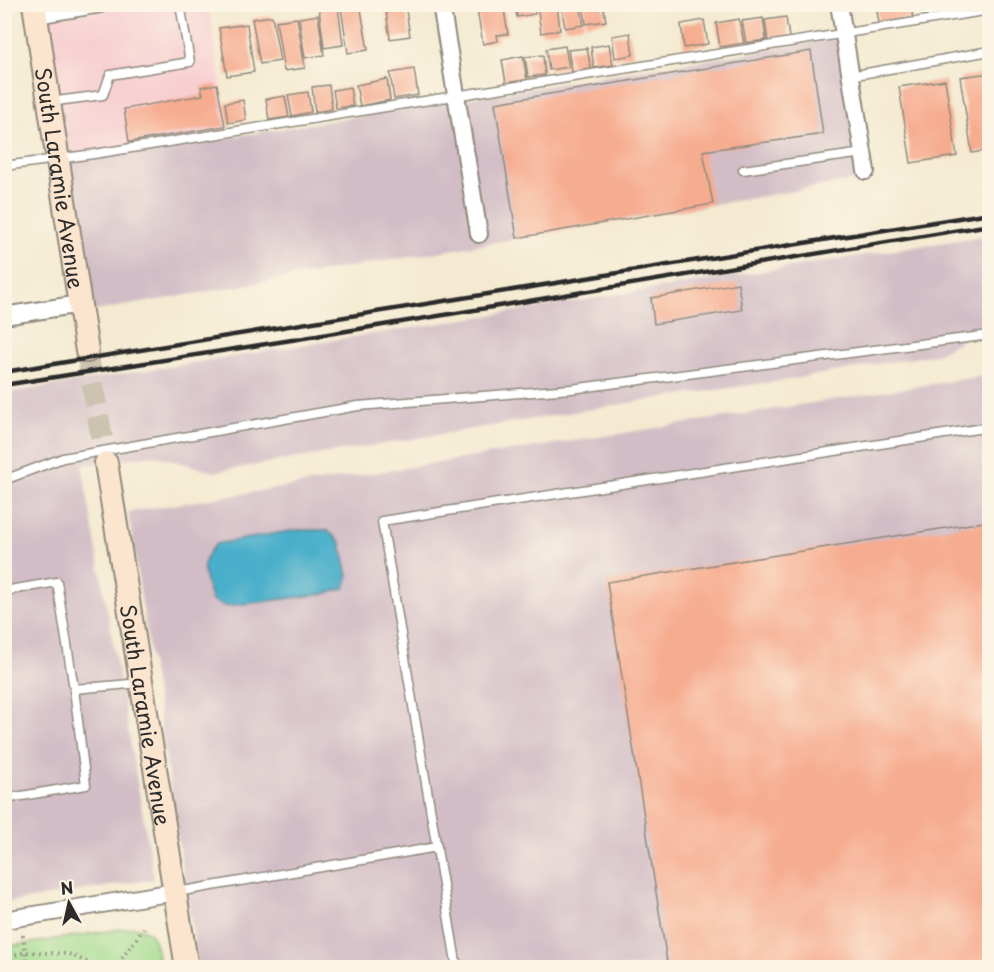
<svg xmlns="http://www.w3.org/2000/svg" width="994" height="972" font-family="'Playpen Sans',sans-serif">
<rect width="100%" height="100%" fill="#fcf5e5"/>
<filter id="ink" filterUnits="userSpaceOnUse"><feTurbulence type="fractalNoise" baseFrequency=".0167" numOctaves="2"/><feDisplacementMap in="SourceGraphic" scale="12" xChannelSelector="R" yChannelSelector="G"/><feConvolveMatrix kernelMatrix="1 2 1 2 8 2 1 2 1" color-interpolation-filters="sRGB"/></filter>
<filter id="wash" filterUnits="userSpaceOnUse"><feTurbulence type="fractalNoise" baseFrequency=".008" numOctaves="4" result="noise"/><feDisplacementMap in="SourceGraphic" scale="24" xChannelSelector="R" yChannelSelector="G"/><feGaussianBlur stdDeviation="1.35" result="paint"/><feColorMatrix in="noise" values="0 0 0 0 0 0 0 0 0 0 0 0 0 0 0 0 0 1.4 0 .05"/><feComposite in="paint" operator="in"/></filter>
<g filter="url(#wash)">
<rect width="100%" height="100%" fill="#f4ead1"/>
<path fill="#f7cfd1" d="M133 5H209L229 138 65 164 43 19Z"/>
<path fill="#d2bdc6" d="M839 38 862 179 89 312 65 164Z
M989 235V325L937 354 787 380 653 399 214 472 154 455 82 465 154 879 5 903V393Z
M989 375V967H198L128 512Z"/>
<path fill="#a2db8e" stroke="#66835c" stroke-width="1.5" d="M134 927C158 931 156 947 159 967H5V947Z"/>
<path fill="#4aafca" stroke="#3a6d7a" stroke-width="1.5" d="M296 530H327L341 543 348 577 345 588 324 594 226 606 212 601C205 579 196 562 216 544Z"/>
<g id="blocks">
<path fill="#f6ac8f" d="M360 4 368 50 348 53 341 7Z
M385 4H405L410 36 390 39Z
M476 4H503L508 34 497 35 498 41 483 44Z
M515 4H534L535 14 517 17Z
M537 4H557L560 30 541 33Z
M561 4H580L584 25 565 28Z
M583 4H603L606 21 586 24Z
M911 4 913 18 879 23 876 5Z
M923 4H936L937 11 924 13Z
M941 4H954L955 8 942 10Z
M338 6 343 45 324 48 319 8Z
M318 15 324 55 305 58 299 18Z
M272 16 280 61 260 64 252 19Z
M786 17 789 38 768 42 765 20Z
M297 18 305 68 284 71 276 21Z
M763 18 766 40 746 43 742 21Z
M739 19 744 43 720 47 716 23Z
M704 20 708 44 684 48 681 24Z
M247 24 254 72 227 76 219 28Z
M630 33 633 55 615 58 612 36Z
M609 44 613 65 594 68 591 47Z
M565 46 569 67 549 70 546 49Z
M587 48 591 69 572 72 568 50Z
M811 51 823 134 703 151 713 204 517 238 495 103Z
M543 55 545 75 528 77 525 57Z
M523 56 527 80 506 83 502 60Z
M414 69 418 95 394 99 390 73Z
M990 73V150L972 153 960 77Z
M387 79 390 100 360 106 356 85Z
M945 80 957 156 911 163 899 87Z
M217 84 225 126 129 142 124 109 203 95 201 87Z
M329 85 332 109 315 112 312 87Z
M350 87 353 106 336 108 333 90Z
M308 92 311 112 292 116 288 95Z
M285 96 289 117 269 120 266 99Z
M243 100 246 120 228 123 225 103Z
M738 283 742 310 654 324 651 298Z
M990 521V968H668L607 582Z"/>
</g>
</g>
<g filter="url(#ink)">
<use href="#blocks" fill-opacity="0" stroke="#908a7e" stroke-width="1.5"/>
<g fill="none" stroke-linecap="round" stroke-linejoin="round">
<path stroke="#ccc4b0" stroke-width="22" stroke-dasharray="22 11" stroke-linecap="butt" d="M87 351 106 463"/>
<g stroke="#908a7e" stroke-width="11">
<path id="lane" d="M850 76 990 51
M49 102 103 95 110 75 190 62 180 4
M4 166 94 154 990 10
M743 170 863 153
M4 480 63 458 358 406 571 389 990 335
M4 591 57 582 74 689
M4 799 86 785 74 689 141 683
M177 892 437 847
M457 968 382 521 990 427"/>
</g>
<g stroke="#908a7e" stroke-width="20">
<path id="street" d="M441 4 479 234
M839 4 866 171
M36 15 101 4
M4 316 80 304
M4 920 175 892"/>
</g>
<g stroke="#908a7e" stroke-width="26">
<g id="secondary">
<path id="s1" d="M34 4 87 351"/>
<path id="s2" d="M106 463 187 968"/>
</g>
</g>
<path stroke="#908a7e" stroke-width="4" stroke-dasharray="1.5 4.5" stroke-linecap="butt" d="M23 935 28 968
M4 958 26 952 69 954 100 968
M115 968 144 928"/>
<use href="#lane" stroke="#fff" stroke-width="8"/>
<use href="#street" stroke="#fff" stroke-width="16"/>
<use href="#secondary" stroke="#fbe5cf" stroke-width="22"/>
<path stroke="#2b2b2b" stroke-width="4.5" d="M4 372 990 213
M4 385 298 339 990 225"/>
</g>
</g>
<g text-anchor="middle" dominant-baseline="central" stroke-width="6" stroke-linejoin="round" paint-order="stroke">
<g font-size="21" fill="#2b2b2b" stroke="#fcf5e5">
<text stroke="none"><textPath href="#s1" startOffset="176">South Laramie Avenue</textPath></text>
<text stroke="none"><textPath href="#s2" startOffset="255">South Laramie Avenue</textPath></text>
</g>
</g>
<rect width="994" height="972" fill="none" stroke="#fcf5e5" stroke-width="24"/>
<g transform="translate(69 903) rotate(352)" stroke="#fcf5e5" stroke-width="4.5" paint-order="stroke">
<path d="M0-4.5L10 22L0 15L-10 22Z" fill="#2b2b2b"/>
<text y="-9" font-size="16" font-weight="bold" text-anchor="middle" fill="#2b2b2b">N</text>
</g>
</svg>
